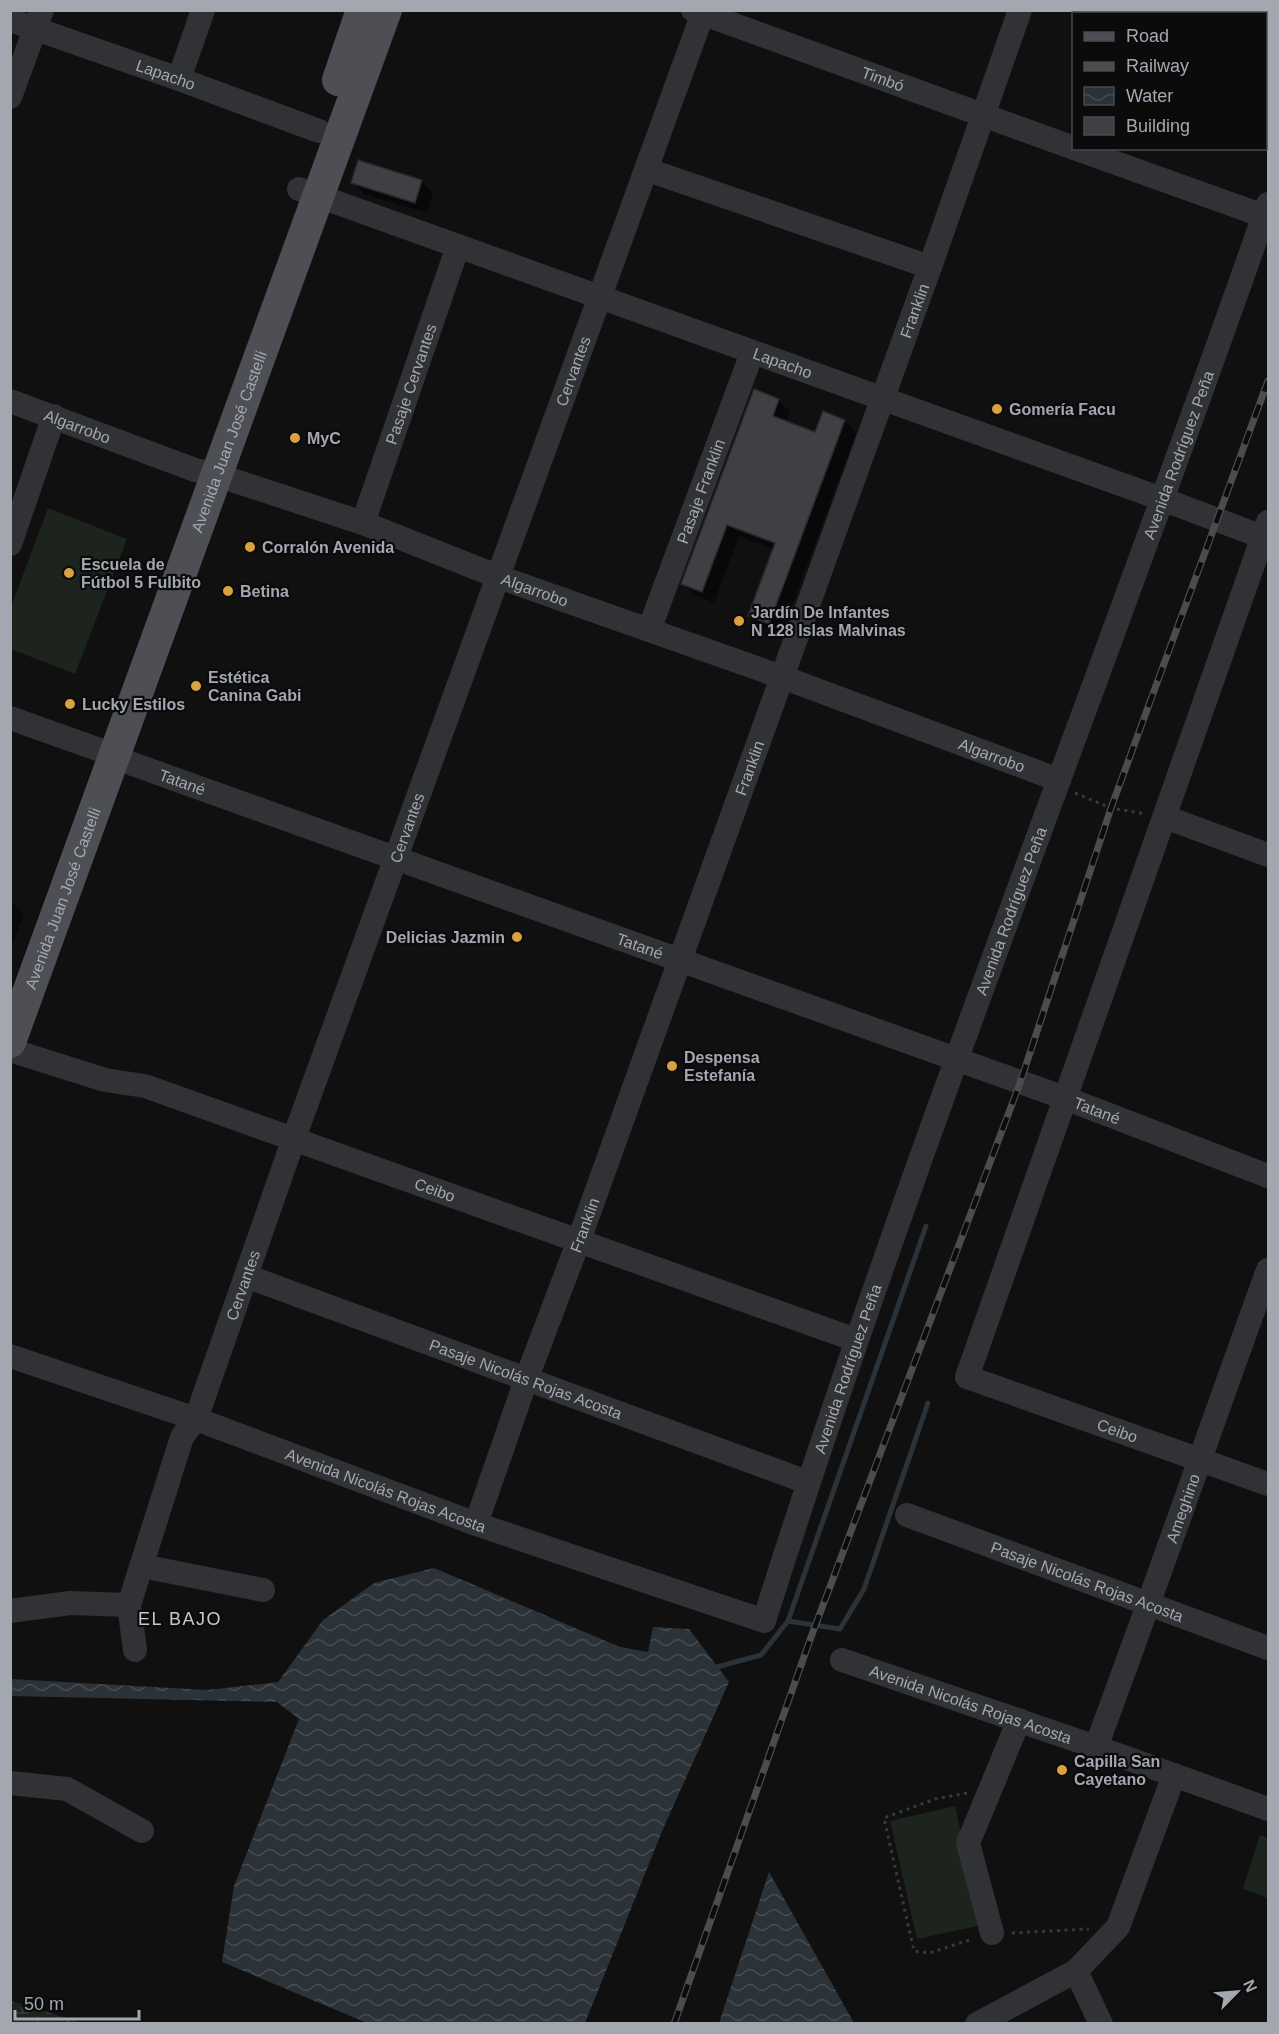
<svg xmlns="http://www.w3.org/2000/svg" width="1279" height="2034" font-family="Helvetica,sans-serif">
<defs>
<pattern id="wetland-marsh" width="20" height="14" patternUnits="userSpaceOnUse" patternTransform="scale(1.5)"><rect width="20" height="14" fill="#1d231d"/><path d="M1 5h8M5 5V1M11 12h8M15 12V8" fill="none" stroke="#3b403b"/></pattern>
<pattern id="water-waves" width="16" height="10" patternUnits="userSpaceOnUse" patternTransform="scale(1.5)"><rect width="16" height="10" fill="#2b3238"/><path d="M0 5q4-4 8 0t8 0" fill="none" stroke="#474d52"/></pattern>
</defs>
<rect width="100%" height="100%" fill="#101011"/>
<path fill="url(#wetland-marsh)" d="M11 2001 83 2023H11Z"/>
<path fill="#1d231d" d="M48 508 127 539 75 674 11 649V607Z
M955 1806 982 1925 917 1939 890 1821Z
M1260 1835 1268 1838V1898L1243 1889Z"/>
<path fill="url(#water-waves)" d="M434 1568 620 1647 648 1652 653 1627 689 1629 729 1682 663 1829 585 2023H367L222 1962 234 1886 299 1719 277 1702 11 1696V1679L207 1690 278 1682 323 1620 374 1583Z
M769 1872 854 2023H719Z"/>
<path fill="#0007" d="M421 181 433 192 427 213 364 194 353 183Z
M778 400 790 412 786 422 816 434 824 413 845 421 856 433 781 635 761 627 749 616 774 549 739 536 714 603 695 595 683 584Z
M10 900 24 914 10 952Z"/>
<g fill="none" stroke-linecap="round" stroke-linejoin="round">
<path stroke="#2b3238" stroke-width="5" d="M788 1621 840 1629 864 1589 928 1403
M717 1667 761 1655 788 1621 926 1226"/>
</g>
<path fill="#3f4044" stroke="#2a2a2d" stroke-width="1.5" d="M358 160 422 180 415 203 351 183Z
M754 389 779 399 773 416 815 432 823 411 845 420 769 624 748 616 775 543 727 525 702 592 681 584Z"/>
<g fill="none" stroke-linecap="round" stroke-linejoin="round">
<path stroke="#37393c" stroke-width="3" stroke-dasharray="3 4.5" stroke-linecap="butt" d="M1075 793 1111 808 1146 814
M967 1793 935 1799 884 1818 914 1951 929 1953 973 1939
M1012 1933 1089 1929"/>
<g stroke="#313235" stroke-width="24">
<path id="s1" d="M693 10 1074 148"/>
<path id="s2" d="M10 20 179 79 319 131"/>
<path d="M179 79 203 10"/>
<path d="M10 97 42 10"/>
<path d="M1074 148 1264 216"/>
<path d="M648 170 930 267"/>
<path id="s3" d="M299 189 1162 499 1268 539"/>
<path id="s4" d="M10 401 195 470 217 475 363 523 499 577 782 677 1059 780"/>
<path id="s5" d="M1268 522 967 1377 1268 1484"/>
<path id="s6" d="M363 523 458 246"/>
<path d="M10 544 54 416"/>
<path id="s7" d="M649 630 752 353"/>
<path id="s8" d="M10 718 100 750 113 757 1065 1098 1268 1176"/>
<path d="M1165 817 1268 855"/>
<path id="s9" d="M10 1050 105 1080 145 1086 856 1340"/>
<path id="s10" d="M246 1276 807 1482"/>
<path id="s11" d="M10 1356 196 1419 476 1524 764 1621C915 1143 1103 677 1268 204"/>
<path id="s12" d="M907 1515 1268 1648"/>
<path id="s13" d="M476 1524 526 1380 579 1240 930 267 1020 10"/>
<path d="M142 1566 263 1590"/>
<path d="M10 1611 70 1603 129 1605"/>
<path id="s14" d="M135 1650 129 1605 182 1437 196 1419 294 1138 704 10"/>
<path id="s15" d="M842 1660 1096 1747 1268 1809"/>
<path id="s16" d="M1096 1747C1155 1589 1210 1429 1268 1270"/>
<path d="M10 1783 67 1789 142 1831"/>
<path d="M992 1933 968 1843 1019 1720"/>
<path d="M1076 1971 1101 2024"/>
<path d="M977 2024 1076 1971 1118 1927 1174 1775"/>
</g>
<g stroke="#4e4f54" stroke-width="32">
<path d="M338 80 362 10"/>
<path id="s17" d="M10 1042 386 10"/>
</g>
<g stroke="#4b4c50" stroke-width="7">
<path id="rail" d="M674 2024 811 1637 1020 1083 1111 808 1268 381"/>
</g>
<use href="#rail" stroke="#0b0b0c" stroke-width="4.5" stroke-dasharray="14" stroke-linecap="butt"/>
</g>
<g fill="#daa23f" stroke="#0b0b0c" stroke-width="2">
<circle cx="997" cy="409" r="6"/>
<circle cx="295" cy="438" r="6"/>
<circle cx="250" cy="547" r="6"/>
<circle cx="69" cy="573" r="6"/>
<circle cx="228" cy="591" r="6"/>
<circle cx="739" cy="621" r="6"/>
<circle cx="196" cy="686" r="6"/>
<circle cx="70" cy="704" r="6"/>
<circle cx="517" cy="937" r="6"/>
<circle cx="672" cy="1066" r="6"/>
<circle cx="1062" cy="1770" r="6"/>
</g>
<g text-anchor="middle" dominant-baseline="central" stroke-width="4.5" stroke-linejoin="round" paint-order="stroke">
<g font-size="16" fill="#a3a7b0" stroke="#0b0b0c">
<text stroke="none"><textPath href="#s2" startOffset="165">Lapacho</textPath></text>
<text stroke="none"><textPath href="#s1" startOffset="202">Timbó</textPath></text>
<text stroke="none"><textPath href="#s13" startOffset="1290">Franklin</textPath></text>
<text stroke="none"><textPath href="#s3" startOffset="514">Lapacho</textPath></text>
<text stroke="none"><textPath href="#s14" startOffset="1358">Cervantes</textPath></text>
<text stroke="none"><textPath href="#s6" startOffset="147">Pasaje Cervantes</textPath></text>
<text stroke="none"><textPath href="#s4" startOffset="72">Algarrobo</textPath></text>
<text stroke="none"><textPath href="#s17" startOffset="639">Avenida Juan José Castelli</textPath></text>
<text stroke="none"><textPath href="#s11" startOffset="2037">Avenida Rodríguez Peña</textPath></text>
<text stroke="none"><textPath href="#s7" startOffset="148">Pasaje Franklin</textPath></text>
<text stroke="none"><textPath href="#s4" startOffset="558">Algarrobo</textPath></text>
<text stroke="none"><textPath href="#s4" startOffset="1044">Algarrobo</textPath></text>
<text stroke="none"><textPath href="#s13" startOffset="804">Franklin</textPath></text>
<text stroke="none"><textPath href="#s8" startOffset="184">Tatané</textPath></text>
<text stroke="none"><textPath href="#s14" startOffset="872">Cervantes</textPath></text>
<text stroke="none"><textPath href="#s17" startOffset="153">Avenida Juan José Castelli</textPath></text>
<text stroke="none"><textPath href="#s11" startOffset="1551">Avenida Rodríguez Peña</textPath></text>
<text stroke="none"><textPath href="#s8" startOffset="670">Tatané</textPath></text>
<text stroke="none"><textPath href="#s8" startOffset="1156">Tatané</textPath></text>
<text stroke="none"><textPath href="#s9" startOffset="448">Ceibo</textPath></text>
<text stroke="none"><textPath href="#s13" startOffset="318">Franklin</textPath></text>
<text stroke="none"><textPath href="#s14" startOffset="386">Cervantes</textPath></text>
<text stroke="none"><textPath href="#s11" startOffset="1065">Avenida Rodríguez Peña</textPath></text>
<text stroke="none"><textPath href="#s10" startOffset="298">Pasaje Nicolás Rojas Acosta</textPath></text>
<text stroke="none"><textPath href="#s5" startOffset="1066">Ceibo</textPath></text>
<text stroke="none"><textPath href="#s11" startOffset="399">Avenida Nicolás Rojas Acosta</textPath></text>
<text stroke="none"><textPath href="#s16" startOffset="254">Ameghino</textPath></text>
<text stroke="none"><textPath href="#s12" startOffset="192">Pasaje Nicolás Rojas Acosta</textPath></text>
<text stroke="none"><textPath href="#s15" startOffset="136">Avenida Nicolás Rojas Acosta</textPath></text>
</g>
<g font-size="16" font-weight="bold" fill="#a3a7b0" stroke="#0b0b0c" text-anchor="start">
<text x="1009" y="409">Gomería Facu</text>
<text x="307" y="438">MyC</text>
<text x="262" y="547">Corralón Avenida</text>
<text x="81" y="564">Escuela de<tspan x="81" dy="18">Fútbol 5 Fulbito</tspan></text>
<text x="240" y="591">Betina</text>
<text x="751" y="612">Jardín De Infantes<tspan x="751" dy="18">N 128 Islas Malvinas</tspan></text>
<text x="208" y="677">Estética<tspan x="208" dy="18">Canina Gabi</tspan></text>
<text x="82" y="704">Lucky Estilos</text>
<text x="505" y="937" text-anchor="end">Delicias Jazmin</text>
<text x="684" y="1057">Despensa<tspan x="684" dy="18">Estefanía</tspan></text>
<text x="1074" y="1761">Capilla San<tspan x="1074" dy="18">Cayetano</tspan></text>
</g>
<g font-size="18" letter-spacing="1.5" fill="#c3c6cd" stroke="#0b0b0c">
<text x="180" y="1619">EL BAJO</text>
</g>
</g>
<rect width="1279" height="2034" fill="none" stroke="#a3a7b0" stroke-width="24"/>
<rect x="1072" y="12" width="195" height="138" fill="#0b0b0c" stroke="#48494e" stroke-width="1.5"/>
<rect x="1084" y="32" width="30" height="9" fill="#4e4f54" stroke="#48494e" stroke-width="1.5"/>
<text x="1126" y="42" font-size="18" fill="#a3a7b0">Road</text>
<rect x="1084" y="62" width="30" height="9" fill="#4b4c50" stroke="#48494e" stroke-width="1.5"/>
<text x="1126" y="72" font-size="18" fill="#a3a7b0">Railway</text>
<rect x="1084" y="87" width="30" height="18" fill="url(#water-waves)" stroke="#48494e" stroke-width="1.5"/>
<text x="1126" y="102" font-size="18" fill="#a3a7b0">Water</text>
<rect x="1084" y="117" width="30" height="18" fill="#3f4044" stroke="#48494e" stroke-width="1.5"/>
<text x="1126" y="132" font-size="18" fill="#a3a7b0">Building</text>
<g transform="translate(1237 1992) rotate(65)" stroke="#0b0b0c" stroke-width="4.5" paint-order="stroke">
<path d="M0-4.5L10 22L0 15L-10 22Z" fill="#a3a7b0"/>
<text y="-9" font-size="16" font-weight="bold" text-anchor="middle" fill="#a3a7b0">N</text>
</g>
<path d="M15 2010v9h124v-9" fill="none" stroke="#a3a7b0" stroke-width="3"/>
<text x="24" y="2010" font-size="18" fill="#a3a7b0" stroke="#0b0b0c" stroke-width="4.5" paint-order="stroke">50 m</text>
</svg>
